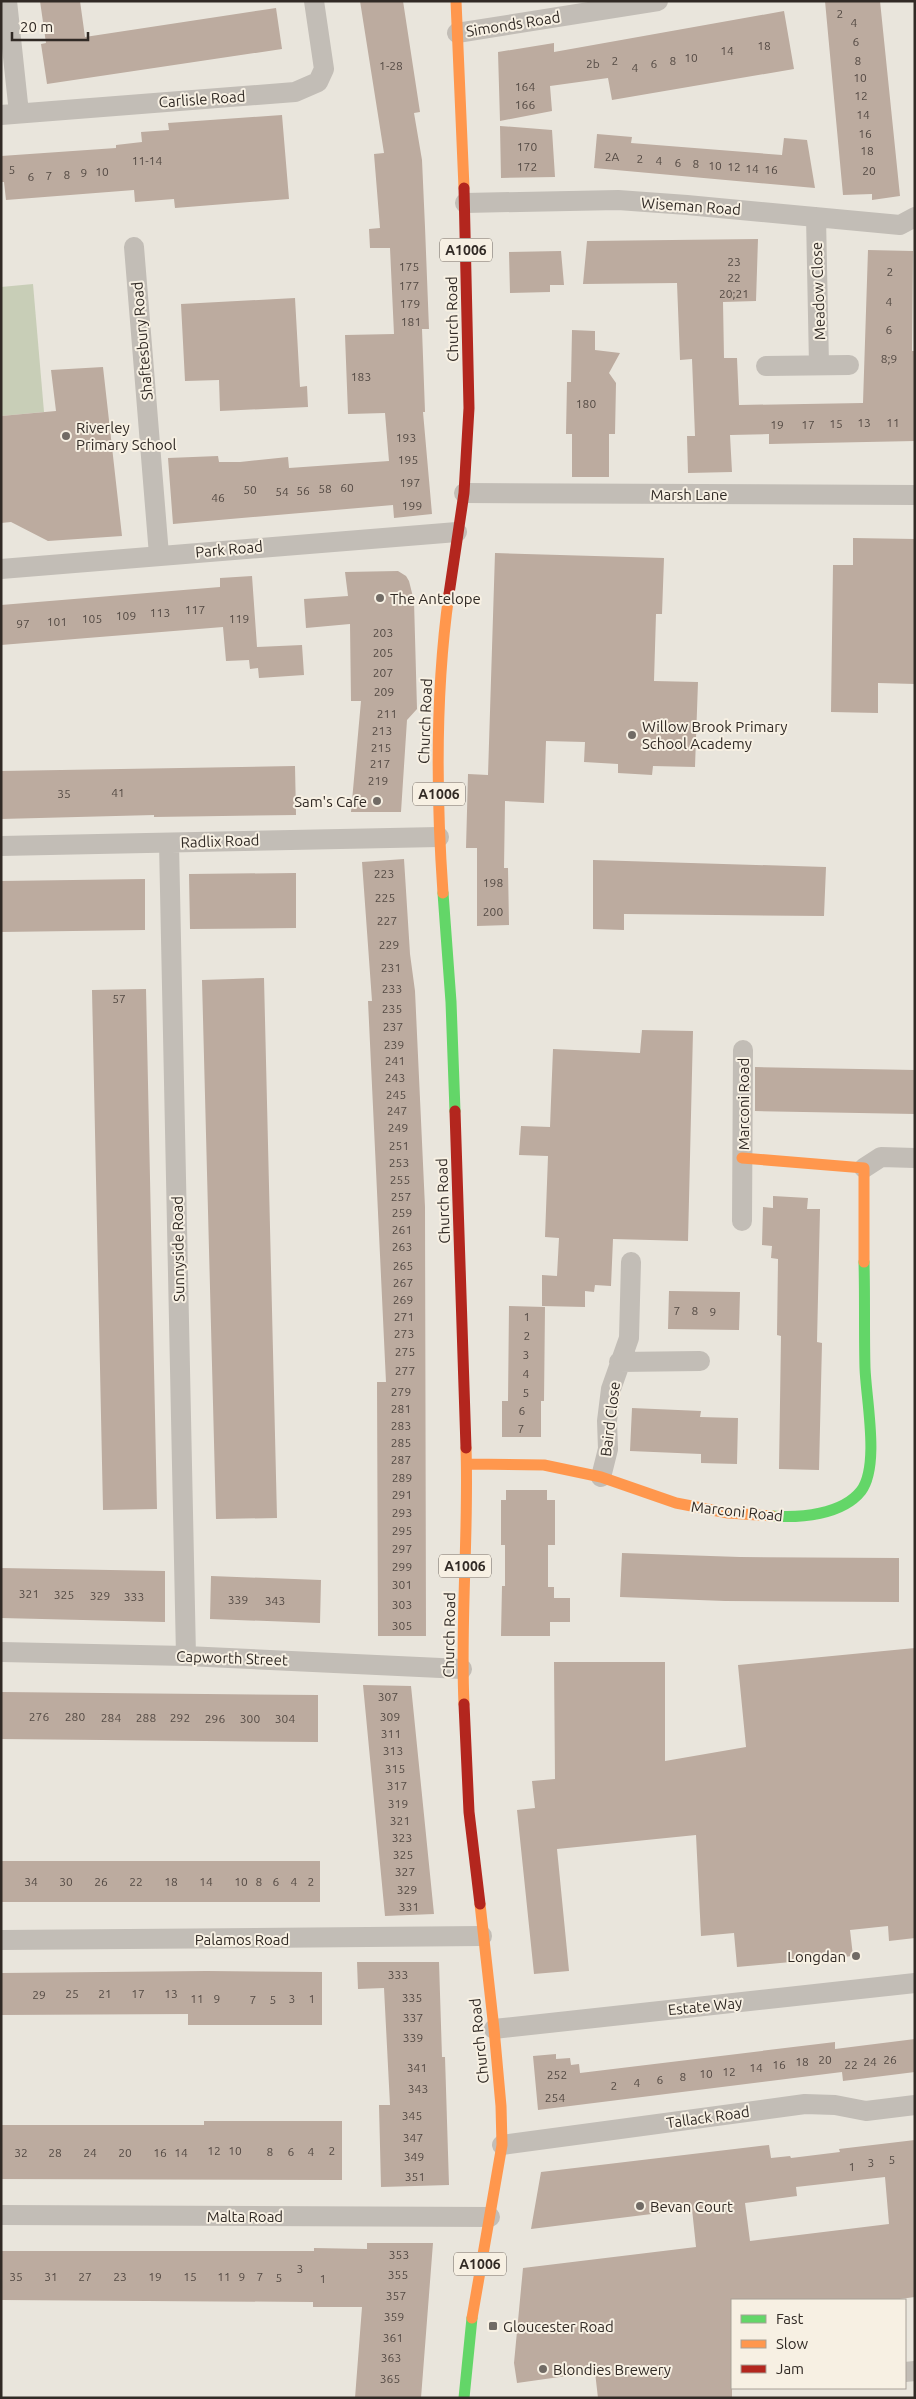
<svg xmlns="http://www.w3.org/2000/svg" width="916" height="2399" font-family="Ubuntu,sans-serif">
<rect width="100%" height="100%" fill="#e9e5dc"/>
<path fill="#c8ceb7" d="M33 284 44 412 1 416V287Z"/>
<path fill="#bcab9f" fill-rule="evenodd" d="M40 1H80L85 37 276 8 282 49 47 84 41 44 46 43Z
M360 1H403L420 112 414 113 422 160 425 227 429 329H422L425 412H423L432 514 394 518 393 505 173 524 168 458 218 456 219 462H240L288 457 289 468 389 461 385 413 348 414 345 335 394 334 390 248H370L369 229 380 228 374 154 384 153Z
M825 1H880L900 196 872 200V194L843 195Z
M784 11 794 69 612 100 608 78 550 86 552 111 500 121 498 52 554 43V52Z
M282 115 289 199 175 208 174 199 135 202 134 190 6 200 4 182H1V156L116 148V145L142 142 141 132 169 130 168 123Z
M500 126 552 130 555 177 501 178Z
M597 134 632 137 631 143 782 155 784 138 807 140 815 188 594 168Z
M758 239 756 301 723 302 724 358H737L739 405 863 403 868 250 913 251 912 351H914L915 441 769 444V434L730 435 732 472 688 473 687 436H695L692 359 680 360 677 283 583 284 587 241Z
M561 251 564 285H550V292L510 293 509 252Z
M295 298 300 387 307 386 308 407 220 411 219 380 185 381 181 304Z
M572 330 595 331V350L620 353 609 373 616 383 615 434H609V477H572V434H566L567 382H571Z
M103 367 122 536 48 541 11 522 1 523V416L56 411 51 370Z
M853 538 915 539V684L878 683V713L831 712 833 565H853Z
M495 553 664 558 662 614H656L654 681 698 682 695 767 653 766 652 775 618 773V764L584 762 585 742 546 741 544 803 505 801 504 868H508L509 925 477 926V848H466L468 774 488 775Z
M398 571 406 576 409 581 414 601 417 709 407 720 401 812H351L361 701H351L350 624 306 628 304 599 348 596 345 572Z
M252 576 257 647 302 645 304 675 259 678 258 668 250 669 249 660 226 661 223 627 1 645V605L220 587V578Z
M295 766 296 815 154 817V815L1 819V771Z
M404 859 410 954 415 991 425 1207 426 1636H378L377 1382H386L368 1001H372L362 862Z
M593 860 826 867 824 916 624 914V930L593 929Z
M296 873V928L190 929 189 874Z
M145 879V930L1 932V881Z
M264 978 277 1518 216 1519 202 980Z
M146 989 157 1509 103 1510 92 990Z
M642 1030 693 1031 688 1241 613 1239 611 1286 595 1285 594 1292 585 1291V1307L542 1306V1275L557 1276 559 1238 545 1237 548 1156 519 1155 521 1126 550 1127 553 1049 640 1053Z
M755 1067 915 1070V1114L755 1111Z
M773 1196 808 1198 807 1209H820L817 1342 822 1343 819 1470 779 1469 781 1336 777 1335 778 1259 771 1258 772 1246 762 1245 763 1207 773 1208Z
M669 1291 740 1292 739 1330 668 1329Z
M509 1306 545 1307 544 1401H541V1437H502V1401H508Z
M632 1408 701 1411 700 1417 738 1418 737 1464 701 1463V1454L630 1451Z
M506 1490H547V1500H555V1545H548V1587H554V1598H570V1622H550V1636H501L502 1586H505V1545H501V1500H506Z
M622 1553 740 1557 899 1558V1602L725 1601 620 1597Z
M1 1568 165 1571V1622L1 1618Z
M211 1576 321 1580 320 1623 210 1619Z
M915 1648V1938L889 1941 888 1926 850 1930 853 1956 737 1967 734 1933 701 1936 696 1835 557 1849 569 1971 534 1974 517 1810 535 1808 532 1781 555 1779 554 1662H665V1761L746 1747 738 1665Z
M363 1685 411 1686 434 1914 385 1916Z
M1 1692 318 1695V1742L1 1739Z
M1 1861H320V1902H1Z
M357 1962H439L442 2057H445L449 2185 381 2187 379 2105H390L384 1988 358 1989Z
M207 1971 322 1972V2025H188V2014L1 2015V1973Z
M915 2039V2072L843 2081 842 2072 538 2110 533 2056 556 2054V2059L570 2058 571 2065 579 2064 580 2073 835 2042V2049Z
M204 2121H342V2180L1 2179V2125H204Z
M915 2140V2297L892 2300H732V2398H598L595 2372 517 2383 514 2363 523 2268 696 2247 692 2209 531 2229 541 2172 769 2145 771 2158 790 2156 791 2158 840 2152 839 2149ZM885 2177 889 2224 750 2241 745 2203 797 2196 796 2187Z
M367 2243H433L421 2398H355L362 2307H313V2302L1 2300V2251H314V2248L367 2249Z"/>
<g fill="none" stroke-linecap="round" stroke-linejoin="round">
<path stroke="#c2bdb6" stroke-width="20" d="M7 1 19 113
M457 33 658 1
M1 115 295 92 318 82 324 69 314 1
M465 203 618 200 687 205 900 225 915 217
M816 217 819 365
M134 247 159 555
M766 366 849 365
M464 493 915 495
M1 569 457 532
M169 843 186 1656
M1 846 439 837
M864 1168 881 1157 915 1158
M742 1221 743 1050
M619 1362 700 1361
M601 1477 608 1449 607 1421 611 1389 629 1338 631 1262
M1 1652 186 1656 462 1669
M1 1940 482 1936
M494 2029 915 1983
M502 2145 805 2104 835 2105 866 2111 915 2105
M1 2215 490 2217
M905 2372 915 2371"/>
<path stroke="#63d668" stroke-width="11" d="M443 893 451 1002 455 1111
M772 1516C800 1518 842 1515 861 1491 880 1466 866 1399 865 1368 864 1332 865 1297 864 1262
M464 2398 472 2318"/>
<path stroke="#ff974d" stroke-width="11" d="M456 1 464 188
M443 893C436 794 435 693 449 594
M742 1158 864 1168V1262
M467 1464 544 1465 601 1477 676 1503 728 1513 772 1516
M464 1704C460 1619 469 1533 466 1448
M472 2318 502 2145 501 2106 494 2029 480 1904"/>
<path stroke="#b3261e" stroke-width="11" d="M449 594 464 493 469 408 464 188
M455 1111 466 1448
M464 1704 469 1812 480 1904"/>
</g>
<g fill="#716b65" stroke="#f7f0e3" stroke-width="2">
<circle cx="66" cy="436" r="5"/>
<circle cx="380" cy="598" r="5"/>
<circle cx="632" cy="735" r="5"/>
<circle cx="377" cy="801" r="5"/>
<circle cx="856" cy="1956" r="5"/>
<circle cx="640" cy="2206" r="5"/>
<rect x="488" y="2321" width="10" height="10" rx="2.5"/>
<circle cx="543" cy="2369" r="5"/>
</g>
<g text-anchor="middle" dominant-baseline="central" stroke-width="4" stroke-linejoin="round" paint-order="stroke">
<g font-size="12" fill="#544a44">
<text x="840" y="13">2</text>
<text x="854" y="22">4</text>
<text x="856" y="41">6</text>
<text x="764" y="45">18</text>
<text x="727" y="50">14</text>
<text x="691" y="57">10</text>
<text x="615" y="60">2</text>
<text x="673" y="60">8</text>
<text x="858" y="60">8</text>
<text x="593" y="63">2b</text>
<text x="654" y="63">6</text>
<text x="391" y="65">1-28</text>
<text x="635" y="67">4</text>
<text x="860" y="77">10</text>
<text x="525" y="86">164</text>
<text x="861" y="95">12</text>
<text x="525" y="104">166</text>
<text x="863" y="114">14</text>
<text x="865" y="133">16</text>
<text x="527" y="146">170</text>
<text x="867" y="150">18</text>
<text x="612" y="156">2A</text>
<text x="640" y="158">2</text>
<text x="147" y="160">11-14</text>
<text x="659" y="160">4</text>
<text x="678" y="162">6</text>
<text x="696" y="163">8</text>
<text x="715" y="165">10</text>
<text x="527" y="166">172</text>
<text x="734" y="166">12</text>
<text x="752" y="168">14</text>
<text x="12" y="169">5</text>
<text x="771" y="169">16</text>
<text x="869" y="170">20</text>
<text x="102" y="171">10</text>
<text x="84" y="172">9</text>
<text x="67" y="174">8</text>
<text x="49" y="175">7</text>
<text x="31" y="176">6</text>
<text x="734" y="261">23</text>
<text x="409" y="266">175</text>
<text x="890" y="271">2</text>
<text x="734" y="277">22</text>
<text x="409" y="285">177</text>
<text x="734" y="293">20;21</text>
<text x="889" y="301">4</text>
<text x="410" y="303">179</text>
<text x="411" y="321">181</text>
<text x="889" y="329">6</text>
<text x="889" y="358">8;9</text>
<text x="361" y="376">183</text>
<text x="586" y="403">180</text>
<text x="864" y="422">13</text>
<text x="893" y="422">11</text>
<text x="836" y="423">15</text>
<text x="777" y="424">19</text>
<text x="808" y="424">17</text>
<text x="406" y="437">193</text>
<text x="408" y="459">195</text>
<text x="410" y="482">197</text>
<text x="347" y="487">60</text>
<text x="325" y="488">58</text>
<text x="250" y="489">50</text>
<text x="303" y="490">56</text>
<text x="282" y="491">54</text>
<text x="218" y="497">46</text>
<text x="412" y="505">199</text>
<text x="195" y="609">117</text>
<text x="160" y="612">113</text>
<text x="126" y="615">109</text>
<text x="92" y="618">105</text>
<text x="239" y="618">119</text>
<text x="57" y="621">101</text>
<text x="23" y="623">97</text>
<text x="383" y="632">203</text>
<text x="383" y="652">205</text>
<text x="383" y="672">207</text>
<text x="384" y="691">209</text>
<text x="387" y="713">211</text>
<text x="382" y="730">213</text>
<text x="381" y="747">215</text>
<text x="380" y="763">217</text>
<text x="378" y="780">219</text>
<text x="118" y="792">41</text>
<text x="64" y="793">35</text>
<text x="384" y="873">223</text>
<text x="493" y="882">198</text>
<text x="385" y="897">225</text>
<text x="493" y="911">200</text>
<text x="387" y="920">227</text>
<text x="389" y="944">229</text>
<text x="391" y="967">231</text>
<text x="392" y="988">233</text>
<text x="119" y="998">57</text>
<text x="392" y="1008">235</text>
<text x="393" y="1026">237</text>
<text x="394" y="1044">239</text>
<text x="395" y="1060">241</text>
<text x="395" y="1077">243</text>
<text x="396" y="1094">245</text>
<text x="397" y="1110">247</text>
<text x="398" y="1127">249</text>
<text x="399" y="1145">251</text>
<text x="399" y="1162">253</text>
<text x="400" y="1179">255</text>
<text x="401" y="1196">257</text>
<text x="402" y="1212">259</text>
<text x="402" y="1229">261</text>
<text x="402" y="1246">263</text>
<text x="403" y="1265">265</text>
<text x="403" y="1282">267</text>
<text x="403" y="1299">269</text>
<text x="677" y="1310">7</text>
<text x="695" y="1310">8</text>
<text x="713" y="1311">9</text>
<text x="404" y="1316">271</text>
<text x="527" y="1316">1</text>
<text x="404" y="1333">273</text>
<text x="527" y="1335">2</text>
<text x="405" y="1351">275</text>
<text x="526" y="1354">3</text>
<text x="405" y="1370">277</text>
<text x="526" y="1373">4</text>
<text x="401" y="1391">279</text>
<text x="526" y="1392">5</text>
<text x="401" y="1408">281</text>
<text x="522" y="1410">6</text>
<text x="401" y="1425">283</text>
<text x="521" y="1428">7</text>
<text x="401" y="1442">285</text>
<text x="401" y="1459">287</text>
<text x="402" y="1477">289</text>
<text x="402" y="1494">291</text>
<text x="402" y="1512">293</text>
<text x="402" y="1530">295</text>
<text x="402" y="1548">297</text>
<text x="402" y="1566">299</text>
<text x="402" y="1584">301</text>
<text x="29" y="1593">321</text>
<text x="64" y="1594">325</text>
<text x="100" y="1595">329</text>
<text x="134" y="1596">333</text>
<text x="238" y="1599">339</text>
<text x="275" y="1600">343</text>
<text x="402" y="1604">303</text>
<text x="402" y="1625">305</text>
<text x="388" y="1696">307</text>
<text x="39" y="1716">276</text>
<text x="75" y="1716">280</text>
<text x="390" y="1716">309</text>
<text x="111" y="1717">284</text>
<text x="146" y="1717">288</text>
<text x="180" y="1717">292</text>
<text x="215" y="1718">296</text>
<text x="250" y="1718">300</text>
<text x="285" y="1718">304</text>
<text x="391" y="1733">311</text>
<text x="393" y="1750">313</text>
<text x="395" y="1768">315</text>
<text x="397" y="1785">317</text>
<text x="398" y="1803">319</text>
<text x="400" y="1820">321</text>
<text x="402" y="1837">323</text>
<text x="403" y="1854">325</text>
<text x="405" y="1871">327</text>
<text x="31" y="1881">34</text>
<text x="66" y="1881">30</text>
<text x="101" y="1881">26</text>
<text x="136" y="1881">22</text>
<text x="171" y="1881">18</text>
<text x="206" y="1881">14</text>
<text x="241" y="1881">10</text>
<text x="259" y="1881">8</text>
<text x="276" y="1881">6</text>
<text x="294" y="1881">4</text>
<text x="311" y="1881">2</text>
<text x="407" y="1889">329</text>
<text x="409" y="1906">331</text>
<text x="398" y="1974">333</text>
<text x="72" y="1993">25</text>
<text x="105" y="1993">21</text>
<text x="138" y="1993">17</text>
<text x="171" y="1993">13</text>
<text x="39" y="1994">29</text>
<text x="412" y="1997">335</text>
<text x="197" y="1998">11</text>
<text x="217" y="1998">9</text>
<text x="292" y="1998">3</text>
<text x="312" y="1998">1</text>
<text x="253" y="1999">7</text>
<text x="273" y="1999">5</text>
<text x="413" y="2017">337</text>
<text x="413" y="2037">339</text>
<text x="825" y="2059">20</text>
<text x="890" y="2059">26</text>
<text x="802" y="2061">18</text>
<text x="870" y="2061">24</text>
<text x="779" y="2064">16</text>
<text x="851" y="2064">22</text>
<text x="417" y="2067">341</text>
<text x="756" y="2067">14</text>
<text x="729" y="2071">12</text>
<text x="706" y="2073">10</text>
<text x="557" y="2074">252</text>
<text x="683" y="2076">8</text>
<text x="660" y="2079">6</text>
<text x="637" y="2082">4</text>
<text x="614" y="2085">2</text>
<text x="418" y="2088">343</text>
<text x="555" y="2097">254</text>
<text x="412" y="2115">345</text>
<text x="413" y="2137">347</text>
<text x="214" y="2150">12</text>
<text x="235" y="2150">10</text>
<text x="332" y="2150">2</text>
<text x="270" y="2151">8</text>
<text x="291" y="2151">6</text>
<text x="311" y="2151">4</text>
<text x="21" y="2152">32</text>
<text x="55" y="2152">28</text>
<text x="90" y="2152">24</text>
<text x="125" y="2152">20</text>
<text x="160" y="2152">16</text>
<text x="181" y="2152">14</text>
<text x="414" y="2156">349</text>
<text x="892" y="2159">5</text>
<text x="871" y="2162">3</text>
<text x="852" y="2166">1</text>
<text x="415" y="2176">351</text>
<text x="399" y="2254">353</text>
<text x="300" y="2268">3</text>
<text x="398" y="2274">355</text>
<text x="16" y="2276">35</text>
<text x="51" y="2276">31</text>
<text x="85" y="2276">27</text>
<text x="120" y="2276">23</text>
<text x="155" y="2276">19</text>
<text x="190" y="2276">15</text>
<text x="224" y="2276">11</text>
<text x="242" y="2276">9</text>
<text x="260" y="2276">7</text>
<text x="279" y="2277">5</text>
<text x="323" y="2278">1</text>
<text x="396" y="2295">357</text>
<text x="394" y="2316">359</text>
<text x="393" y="2337">361</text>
<text x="391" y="2357">363</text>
<text x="390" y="2378">365</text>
</g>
<g fill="#f7f0e3" stroke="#6c655e" stroke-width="1">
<rect x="440" y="238.5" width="52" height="23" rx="4"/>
<rect x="413" y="782.5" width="52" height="23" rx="4"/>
<rect x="439" y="1554.5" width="52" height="23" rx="4"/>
<rect x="454" y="2252.5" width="52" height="23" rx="4"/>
</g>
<g font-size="14" font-weight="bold" fill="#312a25">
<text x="466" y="250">A1006</text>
<text x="439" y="794">A1006</text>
<text x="465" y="1566">A1006</text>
<text x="480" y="2264">A1006</text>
</g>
<g font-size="15" fill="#312a25" stroke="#f7f0e3">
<text transform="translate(513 24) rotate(-9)">Simonds Road</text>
<text transform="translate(202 99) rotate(-4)">Carlisle Road</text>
<text transform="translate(691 206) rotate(4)">Wiseman Road</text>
<text transform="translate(818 291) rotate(-92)">Meadow Close</text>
<text transform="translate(452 319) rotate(-91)">Church Road</text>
<text transform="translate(142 341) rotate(-95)">Shaftesbury Road</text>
<text x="689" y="494">Marsh Lane</text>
<text transform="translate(229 549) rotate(-5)">Park Road</text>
<text transform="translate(425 721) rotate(-88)">Church Road</text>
<text transform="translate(220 841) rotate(-2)">Radlix Road</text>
<text transform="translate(743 1104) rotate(-90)">Marconi Road</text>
<text transform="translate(443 1201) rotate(-92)">Church Road</text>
<text transform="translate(178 1249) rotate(-91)">Sunnyside Road</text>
<text transform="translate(610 1419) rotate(-83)">Baird Close</text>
<text transform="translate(737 1511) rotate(6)">Marconi Road</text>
<text transform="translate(449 1635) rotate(-89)">Church Road</text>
<text transform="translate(232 1658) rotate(2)">Capworth Street</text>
<text x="242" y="1939">Palamos Road</text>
<text transform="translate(705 2006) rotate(-6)">Estate Way</text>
<text transform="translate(479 2041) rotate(-96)">Church Road</text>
<text transform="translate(708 2117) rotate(-8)">Tallack Road</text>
<text x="245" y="2216">Malta Road</text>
</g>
<g font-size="15" fill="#312a25" stroke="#f7f0e3" text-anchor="start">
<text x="76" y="427">Riverley<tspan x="76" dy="17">Primary School</tspan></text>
<text x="390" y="598">The Antelope</text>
<text x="642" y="726">Willow Brook Primary<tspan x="642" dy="17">School Academy</tspan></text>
<text x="367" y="801" text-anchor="end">Sam's Cafe</text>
<text x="846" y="1956" text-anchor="end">Longdan</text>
<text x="650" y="2206">Bevan Court</text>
<text x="503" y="2326">Gloucester Road</text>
<text x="553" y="2369">Blondies Brewery</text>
</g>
</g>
<rect width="916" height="2399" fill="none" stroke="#312a25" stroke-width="5"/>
<rect x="731" y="2299" width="175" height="90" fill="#f7f0e3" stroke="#a8a197"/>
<rect x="741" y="2315" width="25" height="8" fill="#63d668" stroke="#a8a197"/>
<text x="776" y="2324" font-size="15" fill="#312a25">Fast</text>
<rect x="741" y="2340" width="25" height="8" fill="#ff974d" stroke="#a8a197"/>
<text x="776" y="2349" font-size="15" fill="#312a25">Slow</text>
<rect x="741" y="2365" width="25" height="8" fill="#b3261e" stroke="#a8a197"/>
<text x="776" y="2374" font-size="15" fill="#312a25">Jam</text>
<path d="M12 32v8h76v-8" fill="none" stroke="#312a25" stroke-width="2.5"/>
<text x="20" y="32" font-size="15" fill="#312a25" stroke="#f7f0e3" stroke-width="4" paint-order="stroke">20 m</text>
</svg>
